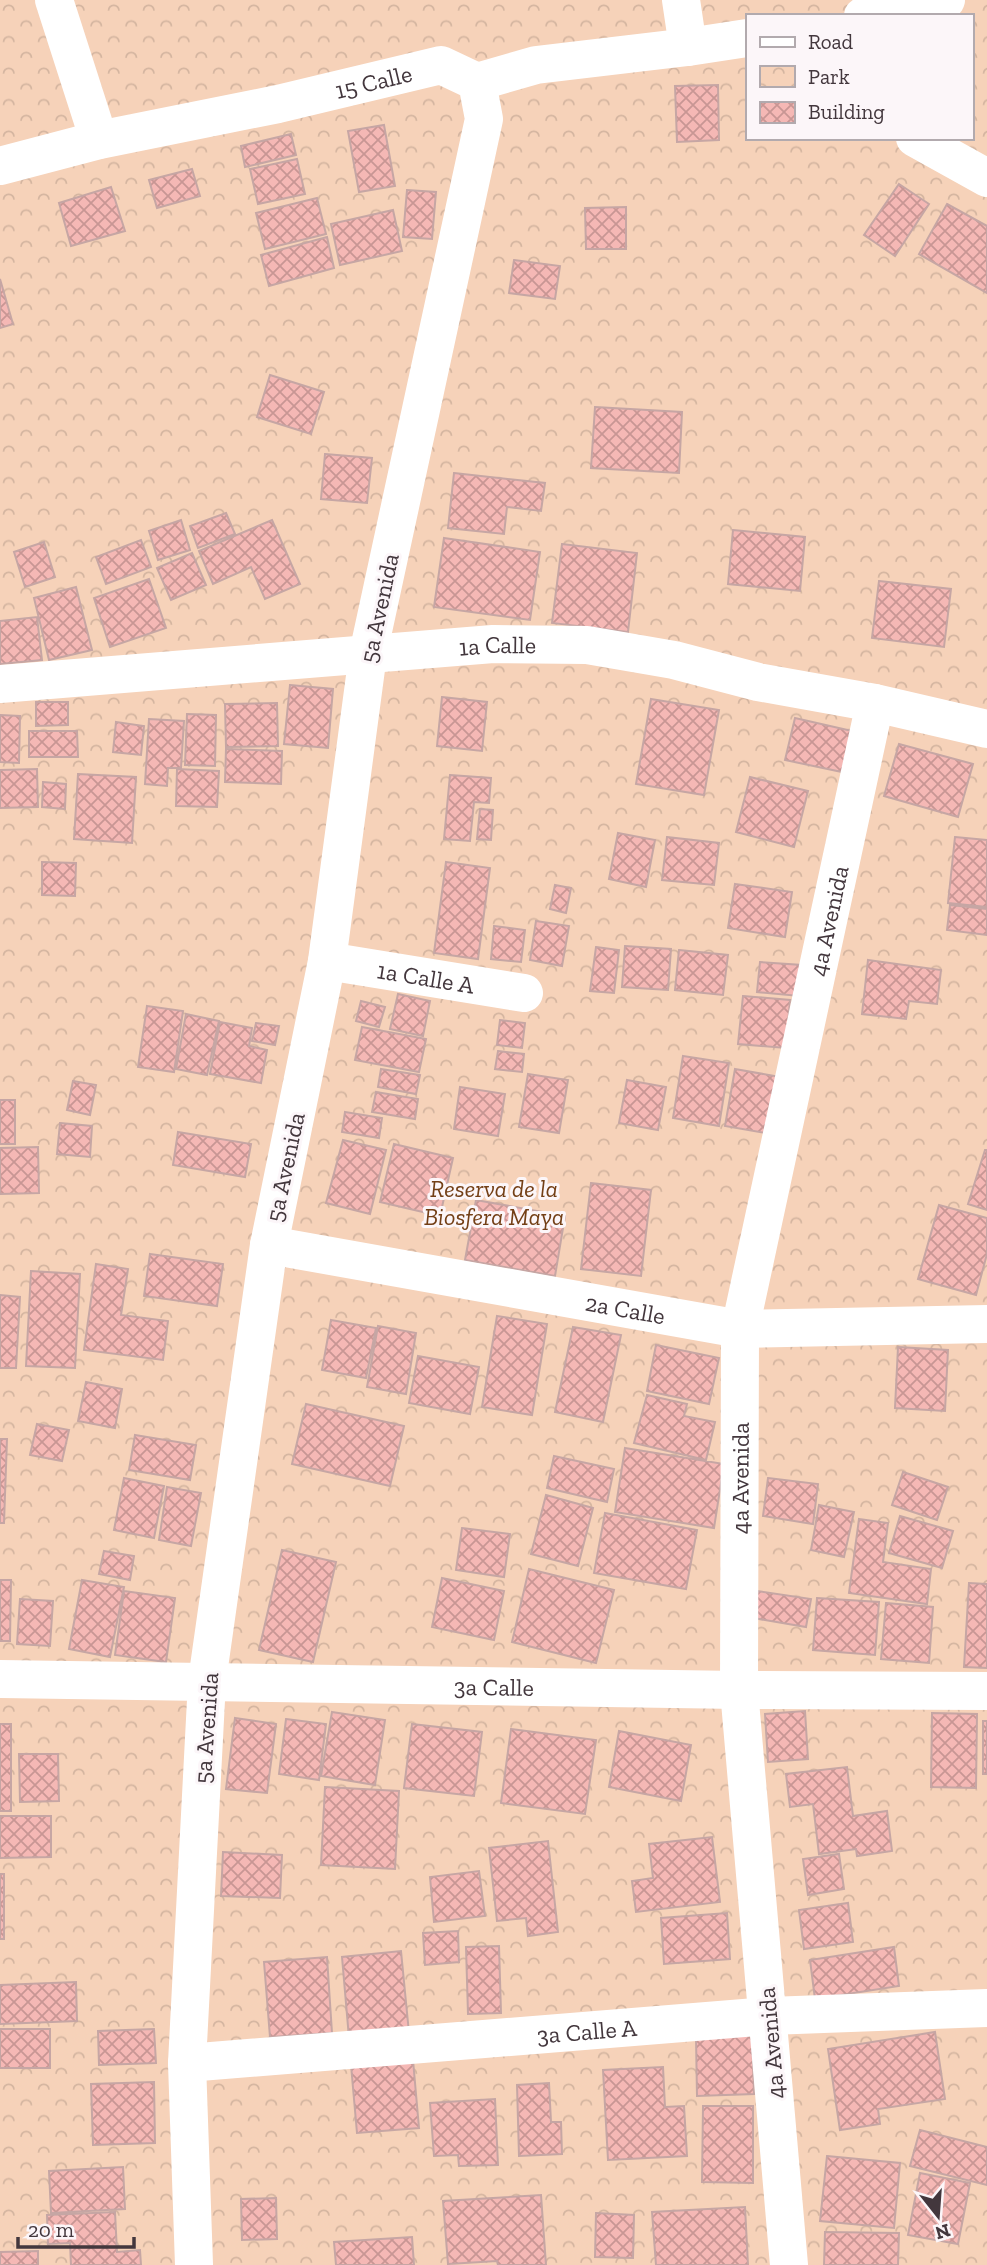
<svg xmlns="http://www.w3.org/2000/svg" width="987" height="2265" font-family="'Zilla Slab',serif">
<defs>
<pattern id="park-crowns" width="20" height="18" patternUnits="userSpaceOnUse" patternTransform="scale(1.75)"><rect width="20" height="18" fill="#f6d2b9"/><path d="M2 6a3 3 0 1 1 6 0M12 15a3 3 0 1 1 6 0" fill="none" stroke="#d4b5a0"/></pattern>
<pattern id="building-cross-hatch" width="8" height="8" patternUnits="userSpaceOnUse" patternTransform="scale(1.75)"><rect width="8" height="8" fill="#f5b8b5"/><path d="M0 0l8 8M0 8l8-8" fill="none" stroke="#c89694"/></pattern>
</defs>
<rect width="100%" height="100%" fill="#fbe3ee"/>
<path fill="url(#park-crowns)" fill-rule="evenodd" d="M0 0H987V2265H0ZM747 16H971V138H747Z"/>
<path fill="url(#building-cross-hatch)" stroke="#c6a6a4" stroke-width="2" d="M718 85 719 140 677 142 675 86Z
M384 125 395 186 359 192 348 131Z
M291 134 296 155 245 167 241 146Z
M297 159 305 194 258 204 250 169Z
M192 169 200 196 157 208 149 180Z
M899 184 929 204 895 256 864 235Z
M111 187 125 231 71 246 59 203Z
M407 190 436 192 432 239 403 237Z
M317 198 326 234 265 249 256 213Z
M947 204 987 226V293L919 254Z
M626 207V249H586L585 208Z
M393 210 402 251 340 265 331 224Z
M327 237 334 268 269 286 261 255Z
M514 260 560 266 555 299 509 293Z
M0 279 13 324 0 328Z
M270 375 324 392 311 434 257 417Z
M595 407 682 412 679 473 591 468Z
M325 454 372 458 367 503 321 499Z
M454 473 545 483 541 511 507 507 504 534 448 528Z
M226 513 235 534 198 548 190 526Z
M181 520 190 550 158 560 149 531Z
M272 520 300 584 265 599 251 567 213 584 199 551Z
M733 530 805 537 800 591 728 584Z
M444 538 540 552 530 620 434 607Z
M141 540 151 567 106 584 96 557Z
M44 542 55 577 25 587 14 552Z
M562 544 637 553 628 632 552 623Z
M192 553 206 585 171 600 157 568Z
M149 579 166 628 110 647 94 598Z
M879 581 951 589 944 647 872 638Z
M76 587 92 650 49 660 34 598Z
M37 617 42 660 0 664V621Z
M290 685 333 689 328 748 284 744Z
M442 697 487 702 482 751 437 746Z
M651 699 719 710 704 795 636 784Z
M36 702H68V725L36 726Z
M277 703 278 746 226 747 225 704Z
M187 714 216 715 215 766 185 765Z
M0 715 20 716 19 763 0 762Z
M795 718 852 731 842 772 785 760Z
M149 719 184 721 181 768H168L167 786 145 784Z
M116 722 144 726 141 755 113 752Z
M29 731H77L78 757H29Z
M899 744 973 764 958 817 884 796Z
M226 749 282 751 281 784 225 782Z
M37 769 38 807 0 808V770Z
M177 769 219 771 217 807 176 806Z
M78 774 136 777 132 843 74 839Z
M450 775 491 778 489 803 474 802 470 841 444 839Z
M750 777 808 791 794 847 736 832Z
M43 782 66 784 65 809 42 807Z
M480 809 493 810 491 840 477 839Z
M618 833 655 840 646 887 609 879Z
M667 837 719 843 714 885 662 880Z
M955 837 987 840V907L948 903Z
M42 862 76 863 75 896 42 895Z
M446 862 490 868 478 959 434 953Z
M735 884 792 892 785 937 728 928Z
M555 885 571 888 566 913 550 909Z
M950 905 987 909V935L947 930Z
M536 921 569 926 562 966 530 960Z
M494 926 525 930 521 962 491 959Z
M625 946 671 949 668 990 622 987Z
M596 947 619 950 614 993 590 991Z
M679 950 728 955 723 995 675 990Z
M868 960 941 970 937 1004 909 1001 906 1019 862 1014Z
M760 962 802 965 799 996 757 992Z
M398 994 430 1001 423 1036 390 1029Z
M743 996 790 1000 786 1048 738 1044Z
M361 1001 385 1007 379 1027 356 1021Z
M147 1006 183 1011 174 1072 138 1067Z
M186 1014 219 1021 207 1075 176 1069Z
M500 1020 525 1023 522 1048 497 1045Z
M220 1022 252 1028 249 1046 267 1050 261 1083 210 1074Z
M256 1023 279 1026 275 1045 252 1041Z
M362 1027 426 1039 419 1072 355 1060Z
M498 1051 524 1054 522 1072 495 1069Z
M683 1056 729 1063 719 1126 673 1118Z
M381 1069 420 1075 416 1094 378 1087Z
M735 1069 786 1078 777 1135 725 1126Z
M528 1074 568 1080 559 1133 519 1127Z
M627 1080 666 1087 658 1130 619 1123Z
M73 1081 96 1085 90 1115 67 1110Z
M460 1087 505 1094 498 1136 454 1129Z
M376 1092 418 1099 415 1119 372 1112Z
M0 1100H15V1144H0Z
M345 1112 382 1118 379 1138 342 1132Z
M60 1123 92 1126 90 1157 57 1154Z
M178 1132 251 1144 245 1177 173 1165Z
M343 1140 386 1150 370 1214 326 1203Z
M394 1144 453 1158 440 1216 380 1202Z
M38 1147 39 1193 0 1194V1148Z
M985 1150H987V1210L968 1204Z
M591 1183 651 1190 641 1276 581 1269Z
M476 1200 565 1216 555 1276 465 1260Z
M939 1205 987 1218V1254L976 1295 918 1279Z
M150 1254 223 1264 217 1306 144 1296Z
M96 1264 128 1269 121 1315 168 1321 163 1360 84 1350Z
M31 1271 80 1274 75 1368 26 1366Z
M0 1295 20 1297 16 1368H0Z
M497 1316 547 1324 532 1415 482 1407Z
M331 1320 376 1328 366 1378 322 1370Z
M378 1326 416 1333 406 1394 367 1387Z
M573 1327 621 1335 603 1422 555 1412Z
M656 1345 719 1358 709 1404 647 1391Z
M898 1347 948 1350 945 1411 895 1408Z
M418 1356 479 1367 470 1414 409 1403Z
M86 1382 122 1389 115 1428 78 1421Z
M647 1395 687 1404 684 1416 715 1422 706 1460 634 1443Z
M306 1404 404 1426 390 1486 292 1464Z
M37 1424 69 1430 62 1461 30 1455Z
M135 1435 196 1445 190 1480 129 1470Z
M0 1439H7L4 1523H0Z
M625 1448 724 1464 714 1528 615 1512Z
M554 1456 614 1469 607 1502 547 1488Z
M903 1472 948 1487 937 1520 892 1505Z
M124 1478 164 1486 154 1538 114 1530Z
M768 1478 818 1484 813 1524 763 1516Z
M167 1487 201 1493 191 1546 159 1540Z
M546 1495 593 1508 578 1566 531 1554Z
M819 1505 854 1512 844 1557 811 1550Z
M605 1513 697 1530 686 1589 594 1573Z
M900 1516 953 1531 942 1568 889 1553Z
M859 1519 888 1523 883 1562 931 1569 927 1604 849 1593Z
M462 1528 510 1534 504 1577 456 1570Z
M282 1550 336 1562 313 1662 259 1650Z
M104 1551 134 1556 130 1580 99 1574Z
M529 1569 614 1590 596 1663 512 1642Z
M442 1578 504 1591 494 1640 432 1627Z
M0 1580H11L10 1641H0Z
M82 1580 124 1587 110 1657 69 1649Z
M969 1583 987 1584V1668L964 1667Z
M124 1591 175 1598 166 1662 115 1655Z
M757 1591 811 1599 806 1627 753 1618Z
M817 1598 879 1602 875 1655 813 1650Z
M20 1599 53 1601 50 1646 17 1644Z
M886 1603 933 1607 929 1663 881 1659Z
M805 1711 808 1759 768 1762 765 1714Z
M332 1712 385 1720 375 1785 321 1776Z
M932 1713 977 1714 976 1788 931 1787Z
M235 1718 276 1724 267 1793 226 1789Z
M286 1719 326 1724 319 1780 279 1774Z
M983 1721H987V1774H983Z
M0 1724H11V1811H0Z
M412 1724 482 1732 474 1796 404 1788Z
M511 1729 596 1740 585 1814 501 1803Z
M619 1731 691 1745 681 1801 609 1787Z
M19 1754H58L59 1801 20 1802Z
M847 1767 853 1816 887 1811 892 1851 857 1856 856 1849 819 1854 813 1804 790 1807 786 1774Z
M325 1787 399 1791 395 1869 321 1865Z
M0 1816H51V1857L0 1858Z
M712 1837 720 1902 636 1912 632 1881 653 1878 649 1844Z
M548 1841 558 1932 528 1936 526 1918 497 1921 489 1848Z
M223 1852 282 1855 280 1898 221 1896Z
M839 1854 844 1889 808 1895 803 1859Z
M479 1871 485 1916 434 1922 430 1877Z
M0 1874H4V1939H0Z
M848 1903 853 1942 804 1949 799 1910Z
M727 1913 730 1959 664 1964 661 1918Z
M458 1931 459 1962 425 1965 423 1933Z
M499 1946 501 2013 468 2014 466 1947Z
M894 1947 899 1986 815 1999 810 1960Z
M401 1951 409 2033 349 2038 342 1957Z
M327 1957 332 2033 270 2037 264 1962Z
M76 1982 77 2021 0 2024V1985Z
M0 2029H50V2068H0Z
M154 2029 156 2063 99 2065 98 2031Z
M935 2032 945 2099 878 2109 880 2124 840 2130 828 2049Z
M752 2035 754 2094 697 2096 696 2037Z
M413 2060 419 2128 357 2133 351 2065Z
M663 2067 665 2107 684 2106 687 2156 608 2160 603 2070Z
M154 2082 155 2143 93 2145 91 2084Z
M549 2083 551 2122H561L562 2154 519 2156 517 2085Z
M495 2099 498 2165 459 2166 458 2155 434 2156 430 2103Z
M703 2106H753V2183L702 2182Z
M920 2130 987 2147V2185L910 2166Z
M827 2156 900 2163 894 2228 820 2221Z
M123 2167 125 2209 51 2213 49 2171Z
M920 2173 970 2183 958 2244 908 2235Z
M541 2195 546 2265H498L497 2261 448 2264 443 2201Z
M276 2198 277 2239 242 2240 241 2199Z
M745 2207 748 2265H656L652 2212Z
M115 2212 117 2252 140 2250 141 2265H71L70 2243 48 2244 47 2215Z
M596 2213 634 2215 633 2258 595 2257Z
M825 2232 899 2233 898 2265H824Z
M412 2237 414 2265H336L334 2242Z
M38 2251V2265H0V2252Z"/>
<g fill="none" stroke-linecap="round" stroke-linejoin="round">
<g stroke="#fff" stroke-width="38">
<path d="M54 0 99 140"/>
<path d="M681 0 688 47"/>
<path d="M863 16 946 0"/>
<path d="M477 82 536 65 688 47 747 38"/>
<path d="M915 138 987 178"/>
<path id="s1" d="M0 684 493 644 587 645 674 660 758 682 875 703 987 729"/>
<path id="s2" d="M327 961 524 993"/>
<path id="s3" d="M269 1245 740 1329 987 1324"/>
<path id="s4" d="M0 1679 739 1690 987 1691"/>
<path id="s5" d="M187 2063 769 2016 987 2008"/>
<path id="s6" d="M789 2265 739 1690 740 1329 875 703"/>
</g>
<path stroke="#fff" stroke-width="38" id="s7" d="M0 166 99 140 278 104 441 65 477 82 484 119 368 654 327 961 269 1245 207 1681 187 2063 194 2265"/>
</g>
<g text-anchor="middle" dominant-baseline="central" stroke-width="6" stroke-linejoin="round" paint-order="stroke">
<g font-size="24" fill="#43373d" stroke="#fcf6f9">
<text stroke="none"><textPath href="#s7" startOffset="383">15 Calle</textPath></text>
<text transform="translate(379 608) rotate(-78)">5a Avenida</text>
<text stroke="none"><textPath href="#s1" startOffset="499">1a Calle</textPath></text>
<text stroke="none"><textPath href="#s6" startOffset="1356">4a Avenida</textPath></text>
<text stroke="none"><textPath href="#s2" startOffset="100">1a Calle A</textPath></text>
<text transform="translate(285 1167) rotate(-78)">5a Avenida</text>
<text stroke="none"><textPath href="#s3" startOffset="362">2a Calle</textPath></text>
<text stroke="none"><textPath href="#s6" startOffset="789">4a Avenida</textPath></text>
<text stroke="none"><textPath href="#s4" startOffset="494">3a Calle</textPath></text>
<text transform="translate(206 1728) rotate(-86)">5a Avenida</text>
<text stroke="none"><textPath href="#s5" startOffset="401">3a Calle A</textPath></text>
<text transform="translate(771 2043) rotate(-95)">4a Avenida</text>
</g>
<g font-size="24" font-style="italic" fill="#733f16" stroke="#fcf6f9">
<text x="494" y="1188">Reserva de la<tspan x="494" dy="28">Biosfera Maya</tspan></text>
</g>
</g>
<rect x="746" y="14" width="228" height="126" fill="#fcf6f9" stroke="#b2aaae" stroke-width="2"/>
<rect x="760" y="37" width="35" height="10" fill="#ffffff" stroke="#b2aaae" stroke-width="2"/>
<text x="808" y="49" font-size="21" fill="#43373d">Road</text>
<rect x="760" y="66" width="35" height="21" fill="url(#park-crowns)" stroke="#b2aaae" stroke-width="2"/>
<text x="808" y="84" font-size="21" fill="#43373d">Park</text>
<rect x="760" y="102" width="35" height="21" fill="url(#building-cross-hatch)" stroke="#b2aaae" stroke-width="2"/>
<text x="808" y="119" font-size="21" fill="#43373d">Building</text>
<g transform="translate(938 2216) rotate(163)" stroke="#fcf6f9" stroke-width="5" paint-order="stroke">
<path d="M0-5L12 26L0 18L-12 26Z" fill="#43373d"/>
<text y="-10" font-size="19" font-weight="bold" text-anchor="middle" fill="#43373d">N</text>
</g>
<path d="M18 2237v10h116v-10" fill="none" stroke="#43373d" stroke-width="3.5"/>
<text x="28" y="2237" font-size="21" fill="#43373d" stroke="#fcf6f9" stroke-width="5" paint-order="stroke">20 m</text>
</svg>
